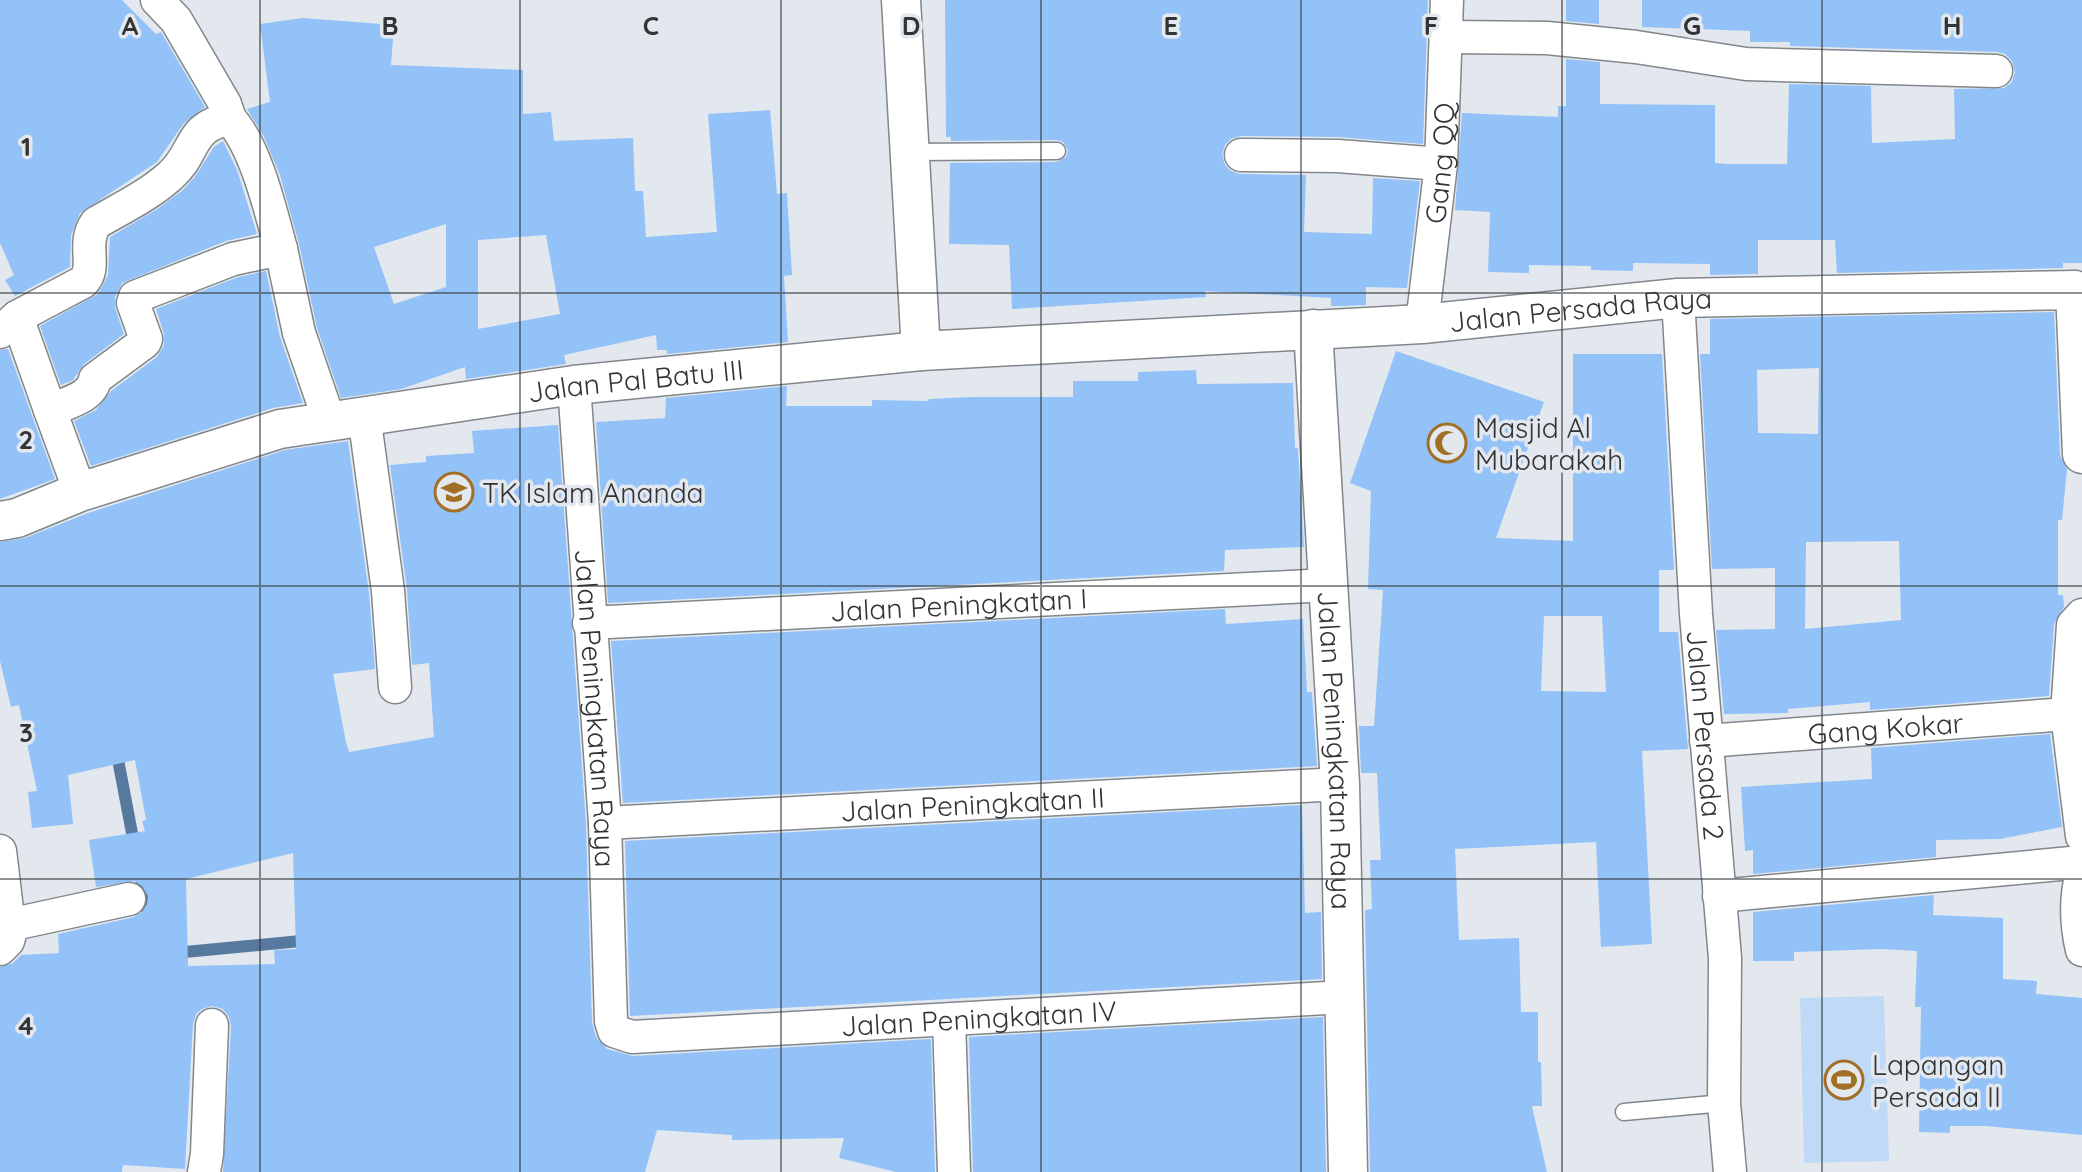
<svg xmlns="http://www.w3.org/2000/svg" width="2082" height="1172" font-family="Quicksand,sans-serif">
<rect width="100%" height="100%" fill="#e3e8ee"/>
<path fill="#bfd9f6" d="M1884 996 1889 1161 1804 1163 1800 998Z"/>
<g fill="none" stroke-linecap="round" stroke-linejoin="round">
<path stroke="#58799e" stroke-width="12" d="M116 749 135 849
M140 874 149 919
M174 953 311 940"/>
</g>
<path fill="#92c2f7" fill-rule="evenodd" d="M0 0H122L156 34 161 32 205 107 184 123 157 162 80 213 71 235 70 267 15 296 5 280 14 275 0 243Z
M945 0H1428L1423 144 1338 137 1241 136 1231 139 1225 145 1222 154 1225 165 1231 171 1240 174 1306 175 1304 232 1372 234 1373 178 1420 181 1407 288 1366 287V305L1342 306H1331V298L1205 291 1206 297 1012 309 1009 245 949 244 950 163 1057 162 1066 157 1068 150 1063 142 1057 140 951 141V137H946Z
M1566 0H1599V24L1566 21Z
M1642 0H2082V263H2063V268L1837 273 1835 240H1758V274L1710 275V264L1633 263V271L1591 270V266L1529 265V273L1488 272 1490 212 1455 210 1462 113 1558 117V106H1566V59L1600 62V104L1715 105V163L1727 164H1787L1789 84 1871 86 1872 143 1955 139 1954 89 2004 88 2012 82 2015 72 2012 61 2005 54 1997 52 1790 46V42H1750V31L1642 27Z
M303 18 394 25 391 65 523 70V114L551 112 554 141 633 138 635 191H643L646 237 717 232 708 114 770 110 777 194 787 193 792 275 784 276 788 342 667 354V350H657L656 335 564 355 566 364 466 379 465 367 401 389 341 398 317 328 299 244 280 175 264 137 247 109 270 102 260 24ZM446 224V287L394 304 374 247ZM546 235 560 314 478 329V240Z
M223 141 237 170 257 234 226 241 122 283 115 297V308L124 334 84 364 73 380 61 385 40 326 98 294 108 275 110 237 154 211 182 191 194 178 214 147Z
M266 271 280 337 303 403 273 408 91 466 74 421 96 410 111 391 157 357 164 345V334L156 309 238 277Z
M2054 312 2060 455 2067 469 2062 520H2058V595H2063L2064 607 2054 624 2049 696 1870 710V702L1788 709V713L1724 714 1716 630 1775 629V568L1712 569 1700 354H1710V319ZM1819 368 1818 434 1758 433 1757 370ZM1899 541 1901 620 1805 629 1806 542Z
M8 349 55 479 0 499V350Z
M1396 351 1544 402 1496 538 1573 541V354H1662L1674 570H1659V632H1678L1688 749 1642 751 1652 944 1601 947 1596 842 1455 849 1459 940 1519 938 1521 1012H1538V1062H1541L1542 1106H1532L1547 1172H1370L1365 910 1372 909 1370 860H1381L1377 773H1361L1359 726H1374L1383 590 1368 589 1371 491 1350 483ZM1544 616H1602L1606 692 1541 691Z
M1196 370 1197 384 1293 383 1295 448H1298L1304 547 1225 550 1224 571 608 603 596 422 665 418 666 398 787 386 786 406H872V400L928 401 929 399 972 397H1073V381H1138V372Z
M558 425 586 824 592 1022 596 1037 607 1049 633 1056 931 1039 935 1172H896L839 1158 844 1138 732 1140V1135L657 1130 645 1172H223L231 1026 229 1017 223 1009 212 1006 202 1009 196 1014 193 1024 185 1169 123 1165 122 1172H0V967L13 963 21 955 59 953 58 934 134 917 142 912 147 904 148 896 142 886 134 881 96 887 89 840 145 831 142 821 146 820 135 760 68 775 73 824 32 828 28 792 37 791 19 705 11 707 0 661V542L25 538 88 513 285 450 348 441 369 593 375 669 333 674 346 742 349 752 434 737 429 663 412 665 407 589 390 465 426 462V456L474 453 472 431ZM293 853 296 949 274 950 275 964 188 966 186 879Z
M1225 609 1226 624 1303 619 1307 692H1312L1317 766 623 803 611 641Z
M2050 734 2062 827 2000 839 1936 840V857L1753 874V850L1745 851 1741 787 1872 779 1871 748Z
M1302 805 1305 913 1321 912 1322 979 630 1016 625 841Z
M1934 895 1933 915 2003 918V979L2037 981 2036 994 2082 998V1135L1986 1126H1950V1133L1919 1132 1921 1007H1915L1917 951 1882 949 1794 952V961H1753V912Z
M1323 1017 1326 1172H973L969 1037Z"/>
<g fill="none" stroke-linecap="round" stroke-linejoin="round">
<g stroke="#82878c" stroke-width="19">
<path id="service" d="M911 152 1057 151
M1624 1112 1724 1103"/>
</g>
<g stroke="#82878c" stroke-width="35">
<g id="minor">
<path d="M157 0 176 20 225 104 230 119"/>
<path d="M1447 37 1547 38 1636 47 1746 64 1996 71"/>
<path d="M1241 155 1338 156 1441 164"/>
<path id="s1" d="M1678 298 1696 614 1725 958 1724 1103 1730 1172"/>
<path d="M17 317 50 410"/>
<path id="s2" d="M1422 324 1441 164 1447 0"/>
<path d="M0 332 17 317 83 282C98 267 81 244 96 223 120 209 149 195 170 176 197 153 187 126 230 119 256 147 271 212 281 249"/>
<path id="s3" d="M574 385 605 823 611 1021 614 1031 632 1037 1344 997"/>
<path d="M364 415 388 591 395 687"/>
<path d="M80 492 50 410C66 403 92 398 95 379L145 342 146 339 133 303 135 297 233 259 281 249 299 333 329 420"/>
<path d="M2082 615 2073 625 2067 714 2082 836"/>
<path id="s4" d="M589 623 1328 585"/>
<path id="s5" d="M1706 741 2067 714"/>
<path id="s6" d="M605 823 1340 784"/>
<path d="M0 851 10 934 8 941 0 949"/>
<path d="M2082 873C2075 898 2076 924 2082 950"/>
<path d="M1719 896 2082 862"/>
<path d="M9 925 129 899"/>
<path d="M949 1020 954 1172"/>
<path d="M204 1172 207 1154 212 1025"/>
</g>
</g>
<g stroke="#82878c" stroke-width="41">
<g id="tertiary">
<path d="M901 0 921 351"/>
<path id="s7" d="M1313 329 1340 784 1348 1172"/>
<path id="s8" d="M0 521 17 518 80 492 280 429 574 385 921 351 1422 324 1678 298 2075 290 2082 454"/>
</g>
</g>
<use href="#service" stroke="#fff" stroke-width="16"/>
<use href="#minor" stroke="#fff" stroke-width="32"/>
<use href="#tertiary" stroke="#fff" stroke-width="38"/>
</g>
<path fill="none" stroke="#323436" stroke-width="2" stroke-opacity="0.55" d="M260 0V1172M520 0V1172M781 0V1172M1041 0V1172M1301 0V1172M1562 0V1172M1822 0V1172M0 293H2082M0 586H2082M0 879H2082"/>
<defs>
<g id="mosque-ring" transform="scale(2)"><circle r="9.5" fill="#e3e8ee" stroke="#a26f26" stroke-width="1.5"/><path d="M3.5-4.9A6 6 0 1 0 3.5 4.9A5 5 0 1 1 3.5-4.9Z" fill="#a26f26"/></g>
<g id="school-ring" transform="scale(2)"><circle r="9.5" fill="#e3e8ee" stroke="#a26f26" stroke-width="1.5"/><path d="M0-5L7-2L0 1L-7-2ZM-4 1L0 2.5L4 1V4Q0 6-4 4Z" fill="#a26f26"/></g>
<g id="stadium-ring" transform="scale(2)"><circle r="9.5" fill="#e3e8ee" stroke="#a26f26" stroke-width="1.5"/><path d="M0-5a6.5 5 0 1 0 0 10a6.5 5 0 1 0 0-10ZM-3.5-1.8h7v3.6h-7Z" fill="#a26f26"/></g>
</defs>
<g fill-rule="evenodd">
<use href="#mosque-ring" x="1447" y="443"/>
<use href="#school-ring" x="454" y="492"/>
<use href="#stadium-ring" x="1844" y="1080"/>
</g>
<g text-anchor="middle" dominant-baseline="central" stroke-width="7" stroke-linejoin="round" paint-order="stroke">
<g font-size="28" fill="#323436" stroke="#e3e8ee">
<text stroke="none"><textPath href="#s2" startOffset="162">Gang QQ</textPath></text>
<text stroke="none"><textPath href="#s8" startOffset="1602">Jalan Persada Raya</textPath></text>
<text stroke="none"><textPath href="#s8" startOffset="654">Jalan Pal Batu III</textPath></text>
<text stroke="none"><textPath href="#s4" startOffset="370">Jalan Peningkatan I</textPath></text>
<text stroke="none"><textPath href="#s3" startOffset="324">Jalan Peningkatan Raya</textPath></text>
<text stroke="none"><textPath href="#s5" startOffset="180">Gang Kokar</textPath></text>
<text stroke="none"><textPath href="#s1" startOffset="438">Jalan Persada 2</textPath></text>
<text stroke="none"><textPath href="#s7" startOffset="422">Jalan Peningkatan Raya</textPath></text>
<text stroke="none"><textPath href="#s6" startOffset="368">Jalan Peningkatan II</textPath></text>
<text stroke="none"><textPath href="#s3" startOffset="1014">Jalan Peningkatan IV</textPath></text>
</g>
<g font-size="28" fill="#323436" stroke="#e3e8ee" text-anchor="start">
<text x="1475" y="427">Masjid Al<tspan x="1475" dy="32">Mubarakah</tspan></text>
<text x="482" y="492">TK Islam Ananda</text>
<text x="1872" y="1064">Lapangan<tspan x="1872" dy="32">Persada II</tspan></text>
</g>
</g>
<g font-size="26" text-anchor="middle" font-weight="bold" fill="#323436" stroke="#e3e8ee" stroke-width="7" stroke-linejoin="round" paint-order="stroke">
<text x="130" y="35">A</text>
<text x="390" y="35">B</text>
<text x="651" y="35">C</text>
<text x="911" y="35">D</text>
<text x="1171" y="35">E</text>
<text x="1431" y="35">F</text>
<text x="1692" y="35">G</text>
<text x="1952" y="35">H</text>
<text x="26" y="156">1</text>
<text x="26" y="449">2</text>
<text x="26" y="742">3</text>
<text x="26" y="1035">4</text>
</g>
</svg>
